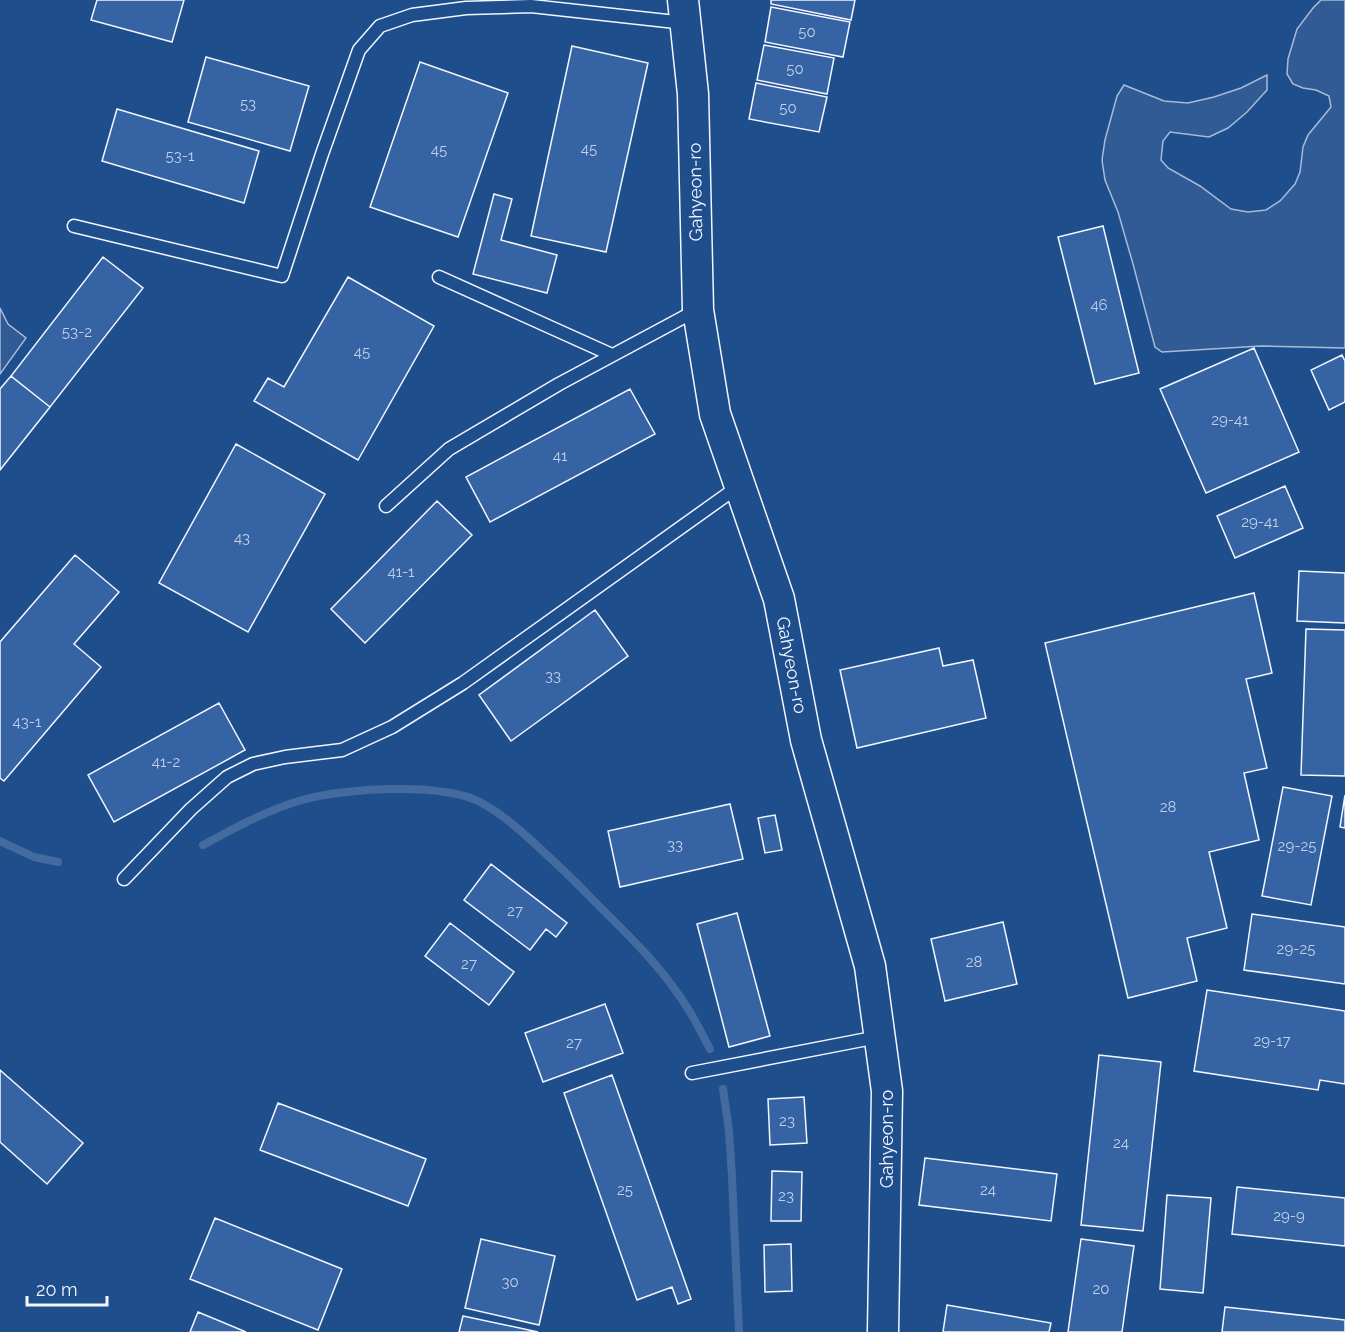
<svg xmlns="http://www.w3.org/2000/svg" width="1345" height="1332" font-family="Raleway,sans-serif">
<rect width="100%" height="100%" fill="#1f4e8c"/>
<path fill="#305b95" stroke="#a8bbd7" stroke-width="1.5" d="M1321 0H1345V348L1261 346 1162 352 1155 347 1133 264 1118 212 1105 180 1102 160 1105 140 1117 96 1124 85 1164 101 1188 103 1214 97 1241 88 1267 75V90L1247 112 1228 128 1209 137 1170 132 1163 141 1161 160 1168 168 1200 186 1231 209 1248 212 1266 210 1280 201 1295 184 1300 172 1303 147 1308 135 1331 107 1329 96 1316 90 1303 88 1293 84 1287 74 1288 59 1297 29 1313 8Z
M0 308 8 324 26 338 0 374Z"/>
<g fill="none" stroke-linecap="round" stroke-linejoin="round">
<path stroke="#446ba0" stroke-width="8" d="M0 841 34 857 58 862
M203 845C235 828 267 810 302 800 343 788 442 782 480 802 501 813 518 828 534 843 555 862 574 880 593 900 623 930 654 959 678 994 691 1011 700 1030 710 1049
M723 1089 729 1131 732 1177 739 1332"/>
</g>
<path fill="#3563a3" stroke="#f2f6ff" stroke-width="1.5" d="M97 0H184L172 42 91 20Z
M771 0H855L851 20 771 4Z
M771 7 850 22 843 57 765 42Z
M764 45 834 58 827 94 757 80Z
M572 46 648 63 606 252 531 236Z
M206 57 309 86 290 151 188 122Z
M420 62 508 93 458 237 370 207Z
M756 83 827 97 819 132 749 119Z
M117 109 259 151 244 203 102 161Z
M494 194 512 199 501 240 557 255 547 293 473 274Z
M1103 226 1139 373 1095 384 1058 237Z
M103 257 143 288 50 407 11 376Z
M348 277 434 326 358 460 254 401 268 378 284 387Z
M1254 348 1299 452 1206 493 1160 389Z
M1342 355 1345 361V402L1329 410 1311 370Z
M11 376 50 407 0 470V389Z
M630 389 655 434 490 522 466 477Z
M236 444 325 494 248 632 159 583Z
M1285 486 1303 528 1235 558 1217 516Z
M437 501 472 535 365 643 331 609Z
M75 555 119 592 74 644 101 667 4 781 0 778V642Z
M1299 571 1345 573V623L1297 621Z
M1254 593 1272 673 1246 679 1267 768 1244 773 1259 840 1209 852 1227 928 1187 938 1197 981 1128 998 1045 643Z
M595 610 628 656 511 741 479 695Z
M1306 629 1345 630V776L1301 775Z
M939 648 943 666 973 660 986 718 857 748 840 670Z
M219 703 245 750 114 822 88 775Z
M1283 787 1332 796 1311 905 1262 896Z
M1345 795V828L1340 827Z
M730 804 743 859 620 887 608 831Z
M775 815 782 850 765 853 758 818Z
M491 864 567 923 556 937 546 929 530 950 464 900Z
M737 913 770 1036 729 1047 697 924Z
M1252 914 1345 927V984L1244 970Z
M1003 922 1017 984 945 1001 931 939Z
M450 923 514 972 489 1005 425 956Z
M1207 990 1345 1011V1084L1320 1080 1318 1090 1194 1071Z
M605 1004 623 1053 543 1082 525 1033Z
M1099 1055 1161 1062 1143 1231 1081 1225Z
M0 1070 83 1143 47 1184 0 1142Z
M612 1075 691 1299 678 1304 672 1287 637 1300 564 1093Z
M804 1097 807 1143 770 1145 768 1099Z
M278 1103 426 1159 408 1206 260 1150Z
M925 1158 1057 1174 1051 1221 919 1205Z
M772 1171 802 1172 801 1221H771Z
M1237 1187 1345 1198V1246L1232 1234Z
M1167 1195 1211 1198 1203 1293 1160 1289Z
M215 1218 342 1269 318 1330 190 1279Z
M481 1239 555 1256 539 1325 465 1308Z
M1081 1239 1134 1246 1122 1332H1068Z
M791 1244 792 1291 765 1292 764 1245Z
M947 1305 1051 1323 1049 1332H943Z
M1225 1307 1345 1320V1332H1222Z
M198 1312 246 1332H190Z
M463 1316 538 1332H459Z"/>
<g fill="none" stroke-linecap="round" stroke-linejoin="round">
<g stroke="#f2f6ff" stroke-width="15">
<path id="service" d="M74 226 282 276 322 154 359 50 380 26 412 15 466 8 531 6 685 23
M439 277 612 355
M386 506 449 449 559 384 697 310
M124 879 191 809 227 777 253 764 285 757 342 750 392 727 463 683 739 486
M692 1073 878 1037"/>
</g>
<g stroke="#f2f6ff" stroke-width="33">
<path id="tertiary" d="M683 0 693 94 698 310 715 414 779 599 806 740 870 966 887 1091 883 1332"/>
</g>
<use href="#service" stroke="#1f4e8c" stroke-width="12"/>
<use href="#tertiary" stroke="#1f4e8c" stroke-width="30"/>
</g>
<g text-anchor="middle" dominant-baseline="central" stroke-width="4.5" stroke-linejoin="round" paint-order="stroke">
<g font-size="15" fill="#c3d1e8">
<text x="807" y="32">50</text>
<text x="795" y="69">50</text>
<text x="248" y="104">53</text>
<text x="788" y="108">50</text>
<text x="589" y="149">45</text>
<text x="439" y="150">45</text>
<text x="180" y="156">53-1</text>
<text x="1099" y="305">46</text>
<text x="77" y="332">53-2</text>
<text x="362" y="352">45</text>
<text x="1230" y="420">29-41</text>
<text x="560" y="456">41</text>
<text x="1260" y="522">29-41</text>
<text x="242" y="538">43</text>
<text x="401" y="572">41-1</text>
<text x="553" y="676">33</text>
<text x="27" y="722">43-1</text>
<text x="166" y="762">41-2</text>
<text x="1168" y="807">28</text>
<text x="675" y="845">33</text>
<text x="1297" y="846">29-25</text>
<text x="515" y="911">27</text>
<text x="1296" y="949">29-25</text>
<text x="974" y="962">28</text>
<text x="469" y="964">27</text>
<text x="1272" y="1041">29-17</text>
<text x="574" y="1043">27</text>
<text x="787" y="1121">23</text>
<text x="1121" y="1143">24</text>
<text x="625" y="1190">25</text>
<text x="988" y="1190">24</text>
<text x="786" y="1196">23</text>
<text x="1289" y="1216">29-9</text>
<text x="510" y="1282">30</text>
<text x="1101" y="1289">20</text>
</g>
<g font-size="18" fill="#f2f6ff" stroke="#1f4e8c">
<text transform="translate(695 192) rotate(-91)">Gahyeon-ro</text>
<text transform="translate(792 665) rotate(79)">Gahyeon-ro</text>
<text transform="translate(886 1139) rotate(-90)">Gahyeon-ro</text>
</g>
</g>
<path d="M27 1296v9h80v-9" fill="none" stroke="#f2f6ff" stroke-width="3"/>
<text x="36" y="1296" font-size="18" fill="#f2f6ff" stroke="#1f4e8c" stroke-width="4.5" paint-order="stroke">20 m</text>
</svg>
